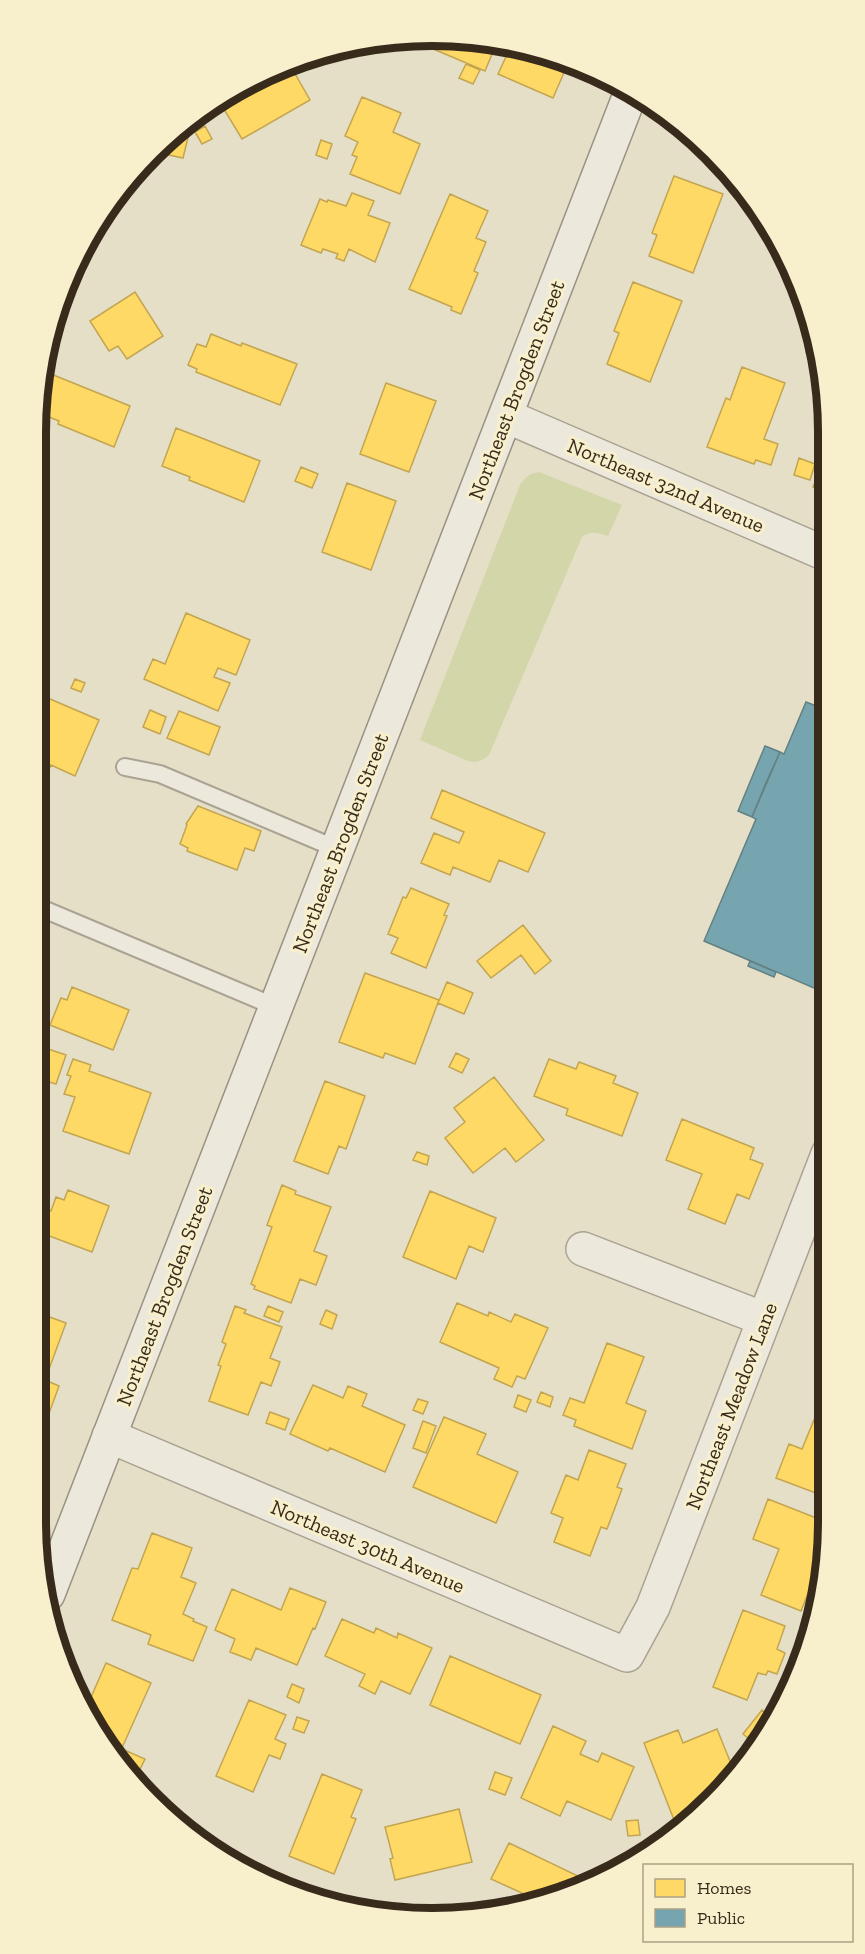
<svg xmlns="http://www.w3.org/2000/svg" width="865" height="1954" font-family="'Zilla Slab',serif">
<rect width="100%" height="100%" fill="#e5dfc8"/>
<path fill="#d2d6a9" d="M539 472 622 505 608 536C598 533 590 530 582 537L489 755C482 761 477 763 468 761L420 740 520 485C526 476 529 474 539 472Z"/>
<path fill="#ffd966" stroke="#c3a550" stroke-width="1.5" d="M435 38 485 39 497 42 485 71 431 48Z
M511 46 560 57 569 61 553 98 498 74Z
M466 64 480 70 473 84 459 78Z
M290 65 310 100 242 139 219 101 257 77Z
M362 97 401 113 393 132 420 144 400 194 350 174 357 157 352 155 358 142 345 136Z
M193 117 183 158 155 152 191 118Z
M205 126 212 139 202 144 195 132Z
M321 140 332 144 327 159 316 155Z
M674 176 723 194 693 273 649 256 657 235 652 233Z
M352 193 374 201 368 215 390 223 375 262 349 249 344 261 336 258 338 254 323 249 321 253 301 245 320 199 327 202 328 200 346 206Z
M450 194 488 211 476 238 486 242 474 271 478 273 461 314 451 310 452 307 409 289Z
M80 254 89 257 72 297 62 293Z
M633 282 682 301 650 382 607 364 619 333 614 331Z
M135 292 163 336 127 359 118 346 109 351 90 321Z
M211 334 241 346 242 343 297 364 280 405 196 372 197 369 188 365 197 344 206 347Z
M813 335 819 358 806 352Z
M742 367 785 383 764 439 778 444 771 465 756 460 754 464 707 447 726 398 730 400Z
M46 372 130 406 114 447 58 424 59 421 39 413Z
M386 383 436 401 409 472 360 454Z
M176 428 260 461 244 502 189 480 190 477 162 466Z
M826 456V492L813 487Z
M799 458 815 464 810 480 794 475Z
M301 467 318 474 312 488 295 481Z
M347 483 396 501 371 570 322 552Z
M186 613 250 640 236 675 218 668 214 677 230 683 218 711 144 679 153 659 165 664Z
M75 679 85 683 81 692 71 688Z
M36 693 99 720 75 776 51 765 39 793 36 791Z
M150 710 166 717 160 734 143 727Z
M179 711 220 727 209 755 167 738Z
M442 790 545 833 528 872 499 860 490 882 453 867 450 875 421 863 434 833 459 843 464 832 431 818Z
M198 806 261 831 254 851 245 848 237 870 187 851 188 848 180 844 187 825 186 824Z
M411 888 449 904 444 915 447 916 426 968 391 953 398 938 388 934 403 897 406 898Z
M523 925 551 961 535 974 521 955 491 978 477 961Z
M365 973 439 1000 415 1064 385 1053 383 1058 339 1042Z
M447 982 473 993 464 1014 438 1003Z
M72 987 129 1010 113 1050 50 1025 61 998 67 1000Z
M45 1048 66 1055 56 1084 36 1078Z
M456 1053 469 1059 462 1073 449 1067Z
M73 1059 91 1065 89 1071 151 1093 129 1154 63 1131 75 1097 64 1094 71 1076 67 1075Z
M549 1059 576 1069 579 1062 616 1076 613 1083 638 1093 622 1136 566 1115 568 1109 534 1096Z
M494 1077 544 1140 516 1162 505 1148 473 1173 445 1138 465 1122 454 1108Z
M325 1081 365 1096 346 1149 339 1146 328 1174 294 1161Z
M682 1119 754 1148 750 1159 763 1164 749 1199 737 1194 725 1224 688 1209 702 1174 666 1160Z
M417 1152 429 1156 427 1165 413 1160Z
M282 1185 296 1191 295 1194 331 1207 314 1251 327 1256 316 1285 300 1279 291 1303 254 1289 255 1286 251 1284 272 1227 267 1225Z
M68 1190 109 1206 92 1252 36 1231V1205L51 1211 56 1197 64 1200Z
M430 1191 496 1218 483 1252 469 1246 456 1279 403 1257Z
M457 1303 488 1316 489 1312 511 1322 515 1314 548 1328 525 1379 517 1376 512 1387 494 1379 499 1368 440 1342Z
M235 1306 246 1310 244 1313 282 1327 270 1358 280 1362 271 1386 261 1382 248 1415 209 1401 221 1366 218 1365 226 1344 222 1342Z
M268 1306 283 1312 279 1322 264 1316Z
M326 1310 337 1315 332 1329 320 1324Z
M36 1312 66 1323 45 1380 59 1386 47 1419 36 1415Z
M607 1343 644 1357 626 1403 646 1411 632 1449 574 1426 576 1420 563 1415 570 1398 584 1403Z
M828 1355 829 1386 818 1382Z
M313 1385 343 1398 348 1386 367 1394 362 1406 405 1425 385 1472 330 1448 328 1451 290 1434Z
M541 1392 553 1397 550 1407 537 1402Z
M518 1395 531 1400 526 1412 514 1407Z
M418 1399 428 1402 423 1414 413 1410Z
M270 1412 289 1419 285 1430 266 1423Z
M816 1415 829 1420V1498L776 1478 789 1444 802 1449Z
M444 1417 486 1434 477 1454 518 1472 496 1523 413 1487Z
M423 1421 436 1426 426 1453 413 1448Z
M589 1450 626 1464 617 1487 622 1489 607 1529 601 1527 590 1556 554 1542 563 1518 551 1513 566 1475 578 1480Z
M768 1499 829 1523 819 1580 814 1578 801 1611 761 1595 779 1549 753 1539Z
M152 1533 192 1548 181 1577 196 1583 183 1614 194 1619 193 1621 207 1627 193 1661 148 1644 151 1635 112 1620 132 1568 138 1569Z
M290 1588 326 1602 315 1629 313 1628 297 1665 256 1648 251 1660 230 1652 235 1639 215 1630 232 1589 281 1610Z
M743 1610 785 1626 777 1649 785 1653 777 1674 768 1671 766 1675 758 1673 747 1700 713 1687Z
M342 1619 374 1633 376 1628 397 1638 398 1633 432 1648 410 1694 381 1681 375 1694 359 1686 365 1674 325 1656Z
M450 1656 541 1695 520 1744 430 1705Z
M106 1663 151 1683 117 1759 89 1719 85 1711Z
M292 1684 304 1689 299 1703 287 1697Z
M249 1700 286 1715 275 1739 286 1744 280 1759 269 1755 253 1792 216 1776Z
M762 1710 775 1721 757 1746 743 1734Z
M297 1717 309 1721 304 1733 293 1729Z
M553 1726 586 1741 580 1754 598 1762 602 1753 634 1767 611 1820 567 1801 560 1816 521 1798Z
M717 1729 736 1776 731 1783 681 1823 676 1825 644 1743 678 1730 683 1743Z
M122 1749 145 1759 138 1773 122 1766 118 1760Z
M495 1772 512 1778 505 1795 489 1789Z
M322 1774 362 1790 351 1817 356 1819 334 1874 289 1856Z
M459 1809 472 1862 395 1880 390 1859 393 1858 385 1827Z
M638 1820 640 1835 628 1836 626 1821Z
M509 1843 578 1876 573 1887 522 1906 517 1903 522 1893 491 1879Z
M215 1849 243 1860 241 1867 235 1865Z"/>
<path fill="#76a5af" stroke="#638083" stroke-width="1.5" d="M806 702 827 710V977L821 991 704 941 756 819 752 817 765 785 780 752 784 754Z
M765 746 780 752 752 817 738 811Z
M750 961 776 972 774 977 748 966Z"/>
<g fill="none" stroke-linecap="round" stroke-linejoin="round">
<g stroke="#aaa292" stroke-width="20">
<path id="lane" d="M125 767 160 774 337 849
M36 906 276 1007"/>
</g>
<g stroke="#aaa292" stroke-width="36">
<path id="street" d="M506 416 826 554
M583 1249 764 1319
M109 1436 627 1655 653 1607 828 1154"/>
</g>
<g stroke="#999282" stroke-width="36">
<path id="secondary" d="M48 1594 631 92"/>
</g>
<use href="#lane" stroke="#ece8db" stroke-width="16"/>
<use href="#street" stroke="#ece8db" stroke-width="33"/>
<use href="#secondary" stroke="#ece8db" stroke-width="33"/>
</g>
<g text-anchor="middle" dominant-baseline="central" stroke-width="6" stroke-linejoin="round" paint-order="stroke">
<g font-size="21" fill="#382b1b" stroke="#f8efcc">
<text transform="translate(516 390) rotate(-69)">Northeast Brogden Street</text>
<text transform="translate(666 485) rotate(23)">Northeast 32nd Avenue</text>
<text transform="translate(340 843) rotate(-69)">Northeast Brogden Street</text>
<text transform="translate(164 1296) rotate(-69)">Northeast Brogden Street</text>
<text transform="translate(731 1406) rotate(-69)">Northeast Meadow Lane</text>
<text transform="translate(368 1546) rotate(23)">Northeast 30th Avenue</text>
</g>
</g>
<path d="M0 0H865V1954H0ZM432 46H432A386 386 0 0 1 818 432V1522A386 386 0 0 1 432 1908H432A386 386 0 0 1 46 1522V432A386 386 0 0 1 432 46Z" fill="#f8efcc" fill-rule="evenodd"/>
<path fill="none" stroke="#382b1b" stroke-width="8" d="M432 46H432A386 386 0 0 1 818 432V1522A386 386 0 0 1 432 1908H432A386 386 0 0 1 46 1522V432A386 386 0 0 1 432 46Z"/>
<rect x="643" y="1864" width="210" height="78" fill="#f8efcc" stroke="#aba185" stroke-width="1.5"/>
<rect x="655" y="1879" width="30" height="18" fill="#ffd966" stroke="#aba185" stroke-width="1.5"/>
<text x="697" y="1894" font-size="18" fill="#382b1b">Homes</text>
<rect x="655" y="1909" width="30" height="18" fill="#76a5af" stroke="#aba185" stroke-width="1.5"/>
<text x="697" y="1924" font-size="18" fill="#382b1b">Public</text>
</svg>
